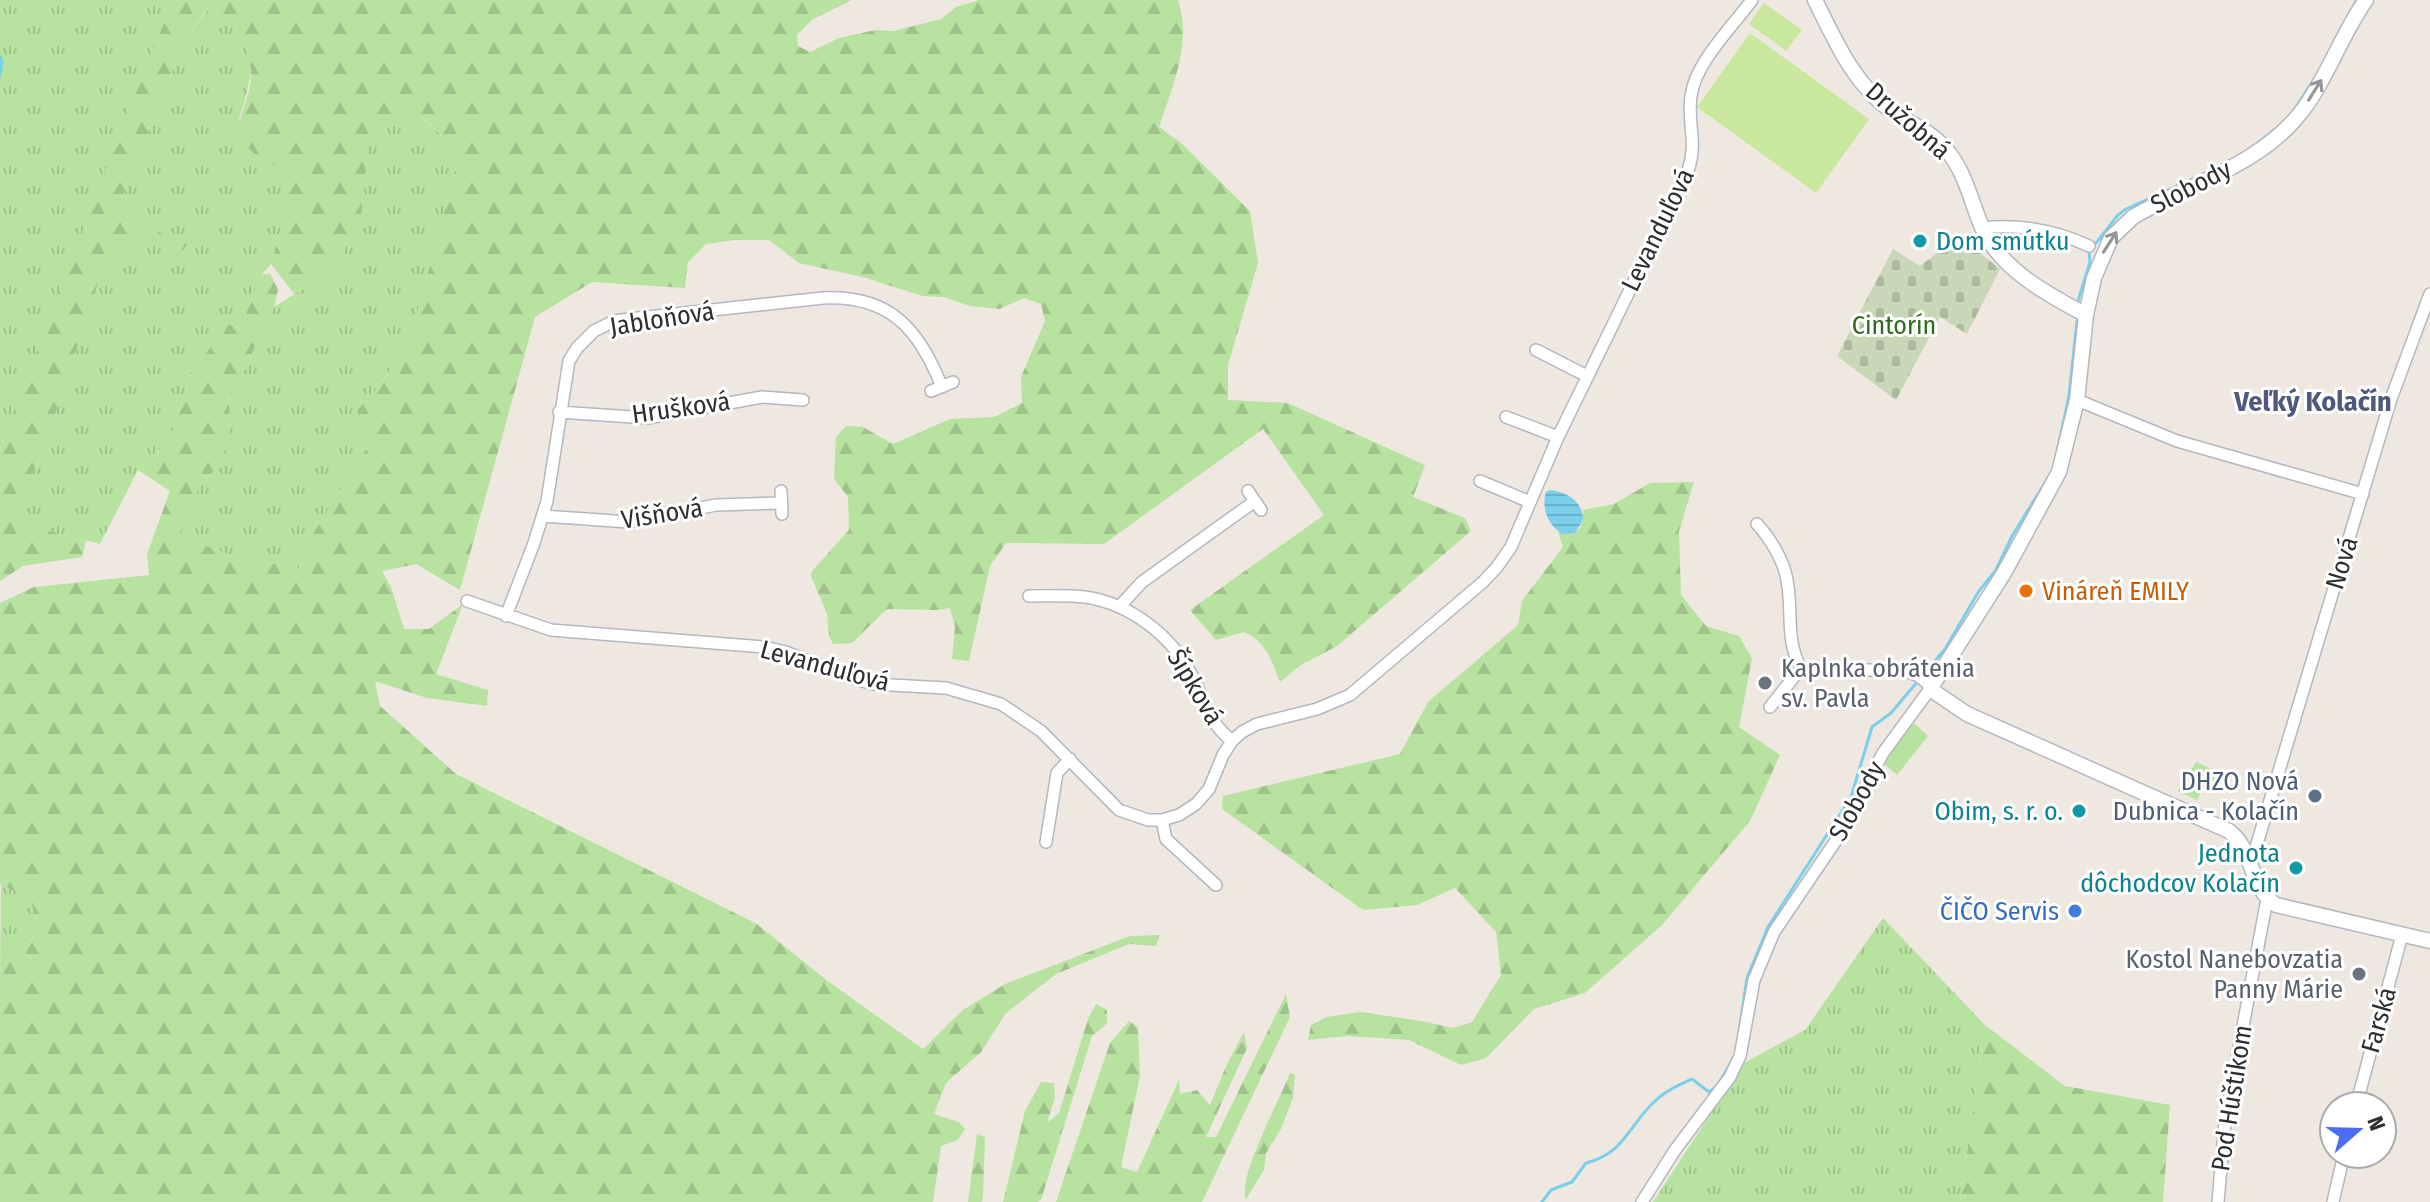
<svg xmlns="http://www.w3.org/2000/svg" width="2430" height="1202" font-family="'Fira Sans Condensed',sans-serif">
<defs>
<pattern id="grass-tufts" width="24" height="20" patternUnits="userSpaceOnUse" patternTransform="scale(2)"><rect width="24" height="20" fill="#b8e2a0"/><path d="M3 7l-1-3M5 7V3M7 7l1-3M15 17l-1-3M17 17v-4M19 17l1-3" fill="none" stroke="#9ec28a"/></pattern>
<pattern id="forest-firs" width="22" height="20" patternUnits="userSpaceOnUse" patternTransform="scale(2)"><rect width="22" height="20" fill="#b8e2a0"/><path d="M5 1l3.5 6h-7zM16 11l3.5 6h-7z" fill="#9ec28a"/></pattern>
<pattern id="cemetery-stones" width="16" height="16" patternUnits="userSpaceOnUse" patternTransform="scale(2)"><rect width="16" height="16" fill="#c9d7b9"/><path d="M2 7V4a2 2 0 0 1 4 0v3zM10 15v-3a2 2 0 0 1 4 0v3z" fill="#adb99f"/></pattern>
<pattern id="water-rules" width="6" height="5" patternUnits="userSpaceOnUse" patternTransform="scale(2)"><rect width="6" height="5" fill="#7acfeb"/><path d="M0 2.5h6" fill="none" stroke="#6ab2ca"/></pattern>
</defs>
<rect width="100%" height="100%" fill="#eee8e1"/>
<path fill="url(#grass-tufts)" d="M0 0H175L0 449Z
M209 8C258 43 257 64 239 119L280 165 287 205 271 264 261 275 240 329 214 318V343L192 370 170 439 138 470 100 544 13 523 49 433 100 277 129 237 184 249 187 245 130 220 120 204 183 43Z
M422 118 446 139 456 167 411 336 380 386 358 409 370 443 304 548 299 568 235 557 180 536 199 486 225 459 230 428 229 395 240 379 274 307 333 270 361 218 368 148 383 129Z
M1 883 31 901 38 929 22 958 5 963 0 980Z
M1883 918 1985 1025 1960 1202H1653L1744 1063 1805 1030Z"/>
<path fill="url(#forest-firs)" d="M174 0H852L812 20 797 35 798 46 810 52 839 38 876 30 894 31 941 19 956 7 979 0H1178C1192 42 1173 86 1159 127L1181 143 1250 211 1258 263 1228 365V400L1288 403 1425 465 1413 497 1465 518 1471 531 1337 646 1301 665 1280 682C1271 660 1267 642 1244 632L1216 640 1190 610 1324 515 1263 429 1104 544 1006 543 990 566 969 661 952 659 955 627 950 608 937 610 887 609 852 643 833 644 829 636 827 614 811 576 812 571 849 530 848 497 834 479 836 437 846 426 863 427 893 444 950 419 994 417 1022 403 1021 377 1045 321 1041 304 1024 298 999 309 970 306 944 297 922 296 863 277 799 263 769 240H735L706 244 688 262 685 288 592 282 535 317 460 590 416 564 382 571 391 587 404 629H429L463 604 436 674 488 690 487 706 427 698 375 681 380 706 456 774 757 924 825 979 923 1049 963 1010 1005 984 1130 936 1160 935 1156 946 1129 944 1056 974 1006 1013 981 1052 946 1083 934 1114 959 1122 965 1129 958 1140 941 1146 933 1202H0V980L5 962 22 958 38 929 31 901 0 883V603L34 587 149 575 147 554 170 491 138 470 170 439 192 370 214 343V318L240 329 261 275 270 273 278 290 274 307 240 379 229 395 230 428 225 459 199 486 180 536 235 557 299 568 304 548 370 443 357 433 358 409 380 386 411 336 456 167 446 139 423 118 383 129 368 148 361 218 333 270 295 295 271 264 287 205 280 165 263 162 240 140C238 112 246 108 250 85 255 50 236 25 208 8L183 43 120 204 130 220 187 244 184 250 129 237 100 277 49 433 14 522 86 541 82 557 23 566 0 581V449L136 89Z
M1694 482 1679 531 1681 595 1706 626 1739 636 1752 658 1739 727 1780 755 1750 821 1662 925 1585 993 1534 1009 1486 1058 1461 1065 1409 1040 1347 1036 1308 1040 1311 1025 1327 1017 1360 1012 1422 1021 1453 1028 1472 1022 1501 975 1496 932 1455 888 1417 905 1363 910 1222 809 1223 796 1400 754 1428 702 1518 625 1522 601 1563 547 1558 532 1575 533 1581 526 1583 510 1614 504 1650 483Z
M1286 994 1290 1017 1202 1202H1056L1110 1043 1129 1021 1138 1027 1140 1076 1121 1167 1137 1172 1179 1080 1180 1094 1197 1090 1210 1105 1227 1064 1244 1032 1247 1048 1206 1137H1216Z
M1096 1004 1107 1010V1024L1092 1036 1041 1200 1037 1202H1003L1025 1111 1041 1082 1054 1083 1055 1098 1047 1123 1059 1113 1088 1019Z
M1985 1025 2065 1086 2170 1105 2163 1202H1960Z
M1290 1073 1295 1074 1293 1098 1281 1129 1266 1153 1264 1170 1246 1199C1237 1177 1281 1098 1290 1073Z
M977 1134 985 1137 983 1195 982 1202H968Z"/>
<path fill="url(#cemetery-stones)" d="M1959 236 2000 269 1967 334 1940 317 1896 400 1837 356 1893 249 1920 266Z"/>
<path fill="#b8e2a0" d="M1915 724 1928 736 1897 775 1883 763 1909 726Z
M2196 762 2220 773 2212 789 2204 786 2197 800 2178 791Z"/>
<path fill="#cae89d" d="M1764 3 1802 30 1786 51 1749 24Z
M1750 33 1869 119 1816 193 1697 107Z"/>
<path fill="url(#water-rules)" d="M1550 490C1568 492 1583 502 1583 520L1575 533 1562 534C1548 525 1541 508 1546 492Z"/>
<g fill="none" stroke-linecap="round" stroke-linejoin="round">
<path stroke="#7acfeb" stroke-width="3" d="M2351 10 2357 0
M0 57 2 61 0 76
M2294 110 2318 73
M2258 143 2274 130
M2078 301 2090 262 2089 252 2118 215 2126 209 2192 179
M1738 1039 1747 978 1768 927 1851 797 1872 727 1891 713 1945 649 1979 591 1996 570 2012 536 2053 470 2069 396 2077 321
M1542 1202 1551 1190 1572 1182 1586 1163C1625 1153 1629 1125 1654 1102 1665 1091 1679 1085 1692 1079L1709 1092 1717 1086 1732 1061"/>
<g stroke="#b4b7c0" stroke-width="14">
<path id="minor" d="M1982 228C2019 224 2055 230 2089 246
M1536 350 1587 376
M931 391 953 382
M2077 400 2177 441 2363 494
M559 412 647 418 762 397 803 400
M1506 417 1558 437
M1480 481 1530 502
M781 491 782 514
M1248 491 1261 510
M543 516 629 522 716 505 781 503
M1757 524C1770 538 1784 561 1787 580 1793 610 1785 641 1801 668
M1029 596C1048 596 1067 595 1085 597 1129 603 1171 635 1191 674 1206 701 1206 720 1232 741
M467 601 551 630 765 647 786 652 852 678 873 684 946 688 1001 704 1041 731 1119 810 1148 820H1162L1179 815 1196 804 1209 789 1223 755 1232 741 1242 732 1257 724 1317 709 1350 695 1483 582 1497 567 1511 547 1558 437 1688 171C1698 141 1687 124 1691 96 1695 63 1732 27 1752 0
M1119 607 1142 582 1255 501
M506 616 534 543 547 501 569 361 577 348 594 331 614 321 629 319 823 298C890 295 919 329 942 387
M1770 707 1801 668 1904 671 1917 675 1931 686
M1162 820 1166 839 1216 885
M1046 842 1057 773 1070 759
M2250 867 2391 399 2430 294
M2356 1106 2402 935
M1642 1202 1675 1150 1730 1077 1740 1056 1754 980 1774 932 1837 839 1883 753 1930 689
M2218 1202 2225 1121 2267 899
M2333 1202 2344 1154"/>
</g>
<g stroke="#b4b7c0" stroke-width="17">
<path id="tertiary" d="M1815 0C1835 40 1853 83 1890 110 1909 123 1930 131 1945 148 1965 171 1970 198 1981 225 1999 269 2047 294 2086 315
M2366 0C2341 35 2328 77 2302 111 2261 165 2189 184 2133 217L2111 238 2094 278 2086 315 2077 400 2059 472 2004 573 1930 689 1967 714 2229 831C2255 851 2248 886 2276 905L2430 941"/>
</g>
<use href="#minor" stroke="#fff" stroke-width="11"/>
<use href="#tertiary" stroke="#fff" stroke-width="14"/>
</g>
<defs><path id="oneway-shaft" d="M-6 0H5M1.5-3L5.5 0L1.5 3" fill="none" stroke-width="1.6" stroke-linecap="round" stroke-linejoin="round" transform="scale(2)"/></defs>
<g stroke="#969696">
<use href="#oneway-shaft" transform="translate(2315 90) rotate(-58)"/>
<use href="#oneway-shaft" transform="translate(2110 242) rotate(-57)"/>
</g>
<g fill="#0f9aa8" stroke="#fff" stroke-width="3">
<circle cx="1920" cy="241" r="8"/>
<circle cx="2079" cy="811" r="8"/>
<circle cx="2296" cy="868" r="8"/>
</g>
<circle fill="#e8710a" stroke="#fff" stroke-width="3" cx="2026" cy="591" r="8"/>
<g fill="#6b7280" stroke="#fff" stroke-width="3">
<circle cx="1765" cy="683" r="8"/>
<circle cx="2359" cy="974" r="8"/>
</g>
<circle fill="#5c6f8a" stroke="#fff" stroke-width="3" cx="2315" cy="796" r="8"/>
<circle fill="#3f7fe0" stroke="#fff" stroke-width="3" cx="2075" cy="911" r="8"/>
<g text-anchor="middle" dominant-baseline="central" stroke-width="6" stroke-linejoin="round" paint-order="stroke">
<g font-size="26" fill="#2e2e2e" stroke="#fff">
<text transform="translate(1908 121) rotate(41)">Družobná</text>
<text transform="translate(2191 187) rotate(-27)">Slobody</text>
<text transform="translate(1658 230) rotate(-64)">Levanduľová</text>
<text transform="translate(662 319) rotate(-9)">Jabloňová</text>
<text transform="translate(681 408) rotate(-8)">Hrušková</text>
<text transform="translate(662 514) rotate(-9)">Višňová</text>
<text transform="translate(2342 563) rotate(-73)">Nová</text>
<text transform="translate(825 666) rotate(15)">Levanduľová</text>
<text transform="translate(1195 687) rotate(59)">Šípková</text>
<text transform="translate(1857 801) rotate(-61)">Slobody</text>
<text transform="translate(2379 1020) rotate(-74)">Farská</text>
<text transform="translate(2232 1098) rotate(-81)">Pod Húštikom</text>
</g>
<g font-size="26" fill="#0d838f" stroke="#fff" text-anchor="end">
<text x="1936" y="241" text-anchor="start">Dom smútku</text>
<text x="2063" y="811">Obim, s. r. o.</text>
<text x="2280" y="853">Jednota<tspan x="2280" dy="30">dôchodcov Kolačín</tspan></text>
</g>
<g font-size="26" fill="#306a1e" stroke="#fff">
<text x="1894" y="325">Cintorín</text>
</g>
<g font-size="26" fill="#c56008" stroke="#fff" text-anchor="start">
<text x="2042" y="591">Vináreň EMILY</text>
</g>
<g font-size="26" fill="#5b616d" stroke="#fff" text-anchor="start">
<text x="1781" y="668">Kaplnka obrátenia<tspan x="1781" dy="30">sv. Pavla</tspan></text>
<text x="2343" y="959" text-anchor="end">Kostol Nanebovzatia<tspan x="2343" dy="30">Panny Márie</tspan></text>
</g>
<g font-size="26" fill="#4e5e75" stroke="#fff" text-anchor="end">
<text x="2299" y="781">DHZO Nová<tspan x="2299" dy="30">Dubnica - Kolačín</tspan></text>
</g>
<g font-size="26" fill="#366cbe" stroke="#fff" text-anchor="end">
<text x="2059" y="911">ČIČO Servis</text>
</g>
<g font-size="28" font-weight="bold" fill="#4f587d" stroke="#fff">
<text x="2313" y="401">Veľký Kolačín</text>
</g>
</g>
<g transform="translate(2358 1130) rotate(70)"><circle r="38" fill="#ffffff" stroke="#ababab" stroke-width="2"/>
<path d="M0-6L14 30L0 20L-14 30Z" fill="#496df3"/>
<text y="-12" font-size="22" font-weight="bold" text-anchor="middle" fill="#2e2e2e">N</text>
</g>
</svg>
